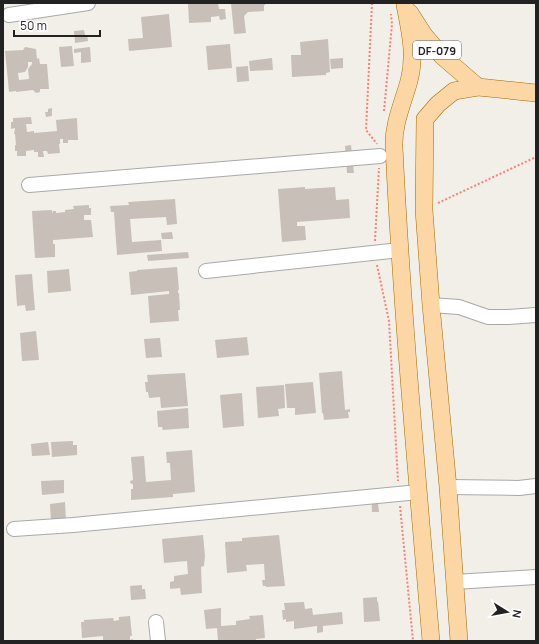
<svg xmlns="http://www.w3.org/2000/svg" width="539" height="644" font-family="Manrope,sans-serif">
<rect width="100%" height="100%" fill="#f2efe9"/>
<path fill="#c7bfb8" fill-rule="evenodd" d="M188 3H218L219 9H225L226 19 220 20 219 16 211 17V22L189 23Z
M231 3H265V5H264V11L248 12 244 16 246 33 234 34Z
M169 14 172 47 129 51 128 39 143 38 141 17Z
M84 30 85 35H87L88 41 75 43 74 31Z
M328 39 330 72 326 73V75L292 77 291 55H301L300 42Z
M230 44 232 68 208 70 206 46Z
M72 46 74 66 61 67 59 47Z
M25 47 36 49 37 59 39 58 40 64H47L49 89H40V92L36 93 33 90 16 92V91L9 92 5 51 23 50ZM28 62H32V64L28 69 29 79 19 80 18 73 25 72 28 67Z
M90 47 91 62 81 63V52L74 53V49Z
M272 58 273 70 250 71 249 61Z
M343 58V68L331 69 330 59Z
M248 66 249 81 237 82 236 67Z
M52 108V116L46 117 45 112H48V109Z
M31 117 32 124H26L27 132 34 131V133L57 131 56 120 77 118 78 140H68V143H63V139H60V144H59L60 153 48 154 47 151H43L44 157H38V152H34V150L26 151V156H17V151H15V145H16L15 134H14L15 128 11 129V122H13V118Z
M351 145 354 173H347L345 146Z
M305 187V189L335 187 336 200 349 199 350 218 297 222V226H305L306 240 282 242 278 189Z
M175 199 177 224 167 225 166 217 130 219 132 242 161 240 162 251 117 255 114 212H111L110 206 129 205 128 202Z
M89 205V208H91V215H84V220H91L93 237 53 240V244H55V257L35 258 32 211 52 210V213L53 211H56V213L65 212V210L74 209 73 206Z
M172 232 173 239H162L161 233Z
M188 252 189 258 148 261 147 255Z
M177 267 179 290H178V293H179L180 310H178L179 321 150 323 148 296 169 294V291L131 295 129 272 137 271V270Z
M69 269 71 291 48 293 47 271Z
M32 274 35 310 26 311 25 305 17 306 15 275Z
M36 331 39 360 22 361 20 333Z
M247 337 249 355 217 358 215 340Z
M159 338H160L162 357 146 358 144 339Z
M342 371 345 410 350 409V412H348L349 418 324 420 323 413H322L319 373Z
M185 373 188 406 161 408 160 397 149 398 148 392H146L145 382H148L147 375Z
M313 382 316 413 295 415V408H287L285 384Z
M284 385 285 408 278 409 279 416 258 418 256 387Z
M242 393 244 426 223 428 220 395Z
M188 408 189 428 163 430 162 427H158L157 411Z
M73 441V445H77V455L52 457 51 442Z
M48 442 50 455 32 456 31 444Z
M192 450 195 492 173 494V497L131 500V489H133V484H131L130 481 133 480 131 457 144 456 146 482 171 480 170 463H167L166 452Z
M64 480V493L42 495 41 481Z
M371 493H377L379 512H372Z
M65 502 66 521 51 522 50 504Z
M203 535 205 556 204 566 201 567 202 593 181 595 180 588 170 589V582L174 581V576L188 574 187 561 164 563 162 539Z
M279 535 285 586 266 587V586H263L262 580H265L264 564 246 565 247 571 227 573 225 542 242 541V538Z
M142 585V589H145L146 599 131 600 130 586Z
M377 597V602L378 601 380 621 364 622 363 598Z
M304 602 305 609 312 608 313 615 342 612 343 624 323 626V632L317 633V626L294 629V621L286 622V619L283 620 282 610H285L284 603Z
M221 608V626L236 625V621L250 619 249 616 263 615 265 638 256 639V641H218L217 628 206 629 204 610Z
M130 616 132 636H130V640L133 639V641H103V636L82 638 81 622H84V620L113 618 114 621 119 620V617Z"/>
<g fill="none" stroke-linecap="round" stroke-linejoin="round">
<g stroke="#a9a9a9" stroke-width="16">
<path id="minor" d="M9 15 88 3
M29 185 380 156
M206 271 400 250
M431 305 459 307 488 317H508L536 315
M448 487 519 488 536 486
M14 529 73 525 419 492
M455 582 536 577
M156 622 158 641"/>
</g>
<g stroke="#a06b00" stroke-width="18">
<path id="major" d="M405 5C410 31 416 55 409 81 403 103 393 124 394 147 402 312 417 476 431 641
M410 13 424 35 442 56 478 87 536 93
M459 641 448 487 431 305 424 210 425 119 438 104 454 91 478 87"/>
</g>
<path stroke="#fa8072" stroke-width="2" stroke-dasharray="2 2" stroke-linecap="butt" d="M372 3 366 130 377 144
M384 111 392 24 391 14
M438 203 536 157
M375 241 379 168
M377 265 389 321 398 481
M400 506 413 641"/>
<use href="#minor" stroke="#fff" stroke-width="14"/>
<use href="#major" stroke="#fcd6a4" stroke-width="17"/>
</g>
<g text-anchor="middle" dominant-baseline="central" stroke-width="3.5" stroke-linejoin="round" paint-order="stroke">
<rect fill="#fff" stroke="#646464" stroke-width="1" x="413" y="41" width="48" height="18" rx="3"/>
<g font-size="11" font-weight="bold" fill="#222">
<text x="437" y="50">DF-079</text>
</g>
</g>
<rect width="539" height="644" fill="none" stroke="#222222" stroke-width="8"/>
<g transform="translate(507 612) rotate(101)" stroke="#ffffff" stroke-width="3" paint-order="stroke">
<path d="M0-3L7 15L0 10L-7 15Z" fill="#222222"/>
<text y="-6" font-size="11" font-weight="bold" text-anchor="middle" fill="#222222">N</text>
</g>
<path d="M14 30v6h86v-6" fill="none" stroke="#222222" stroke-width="2"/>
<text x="20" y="30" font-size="12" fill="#222222" stroke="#ffffff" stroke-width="3" paint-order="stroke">50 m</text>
</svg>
